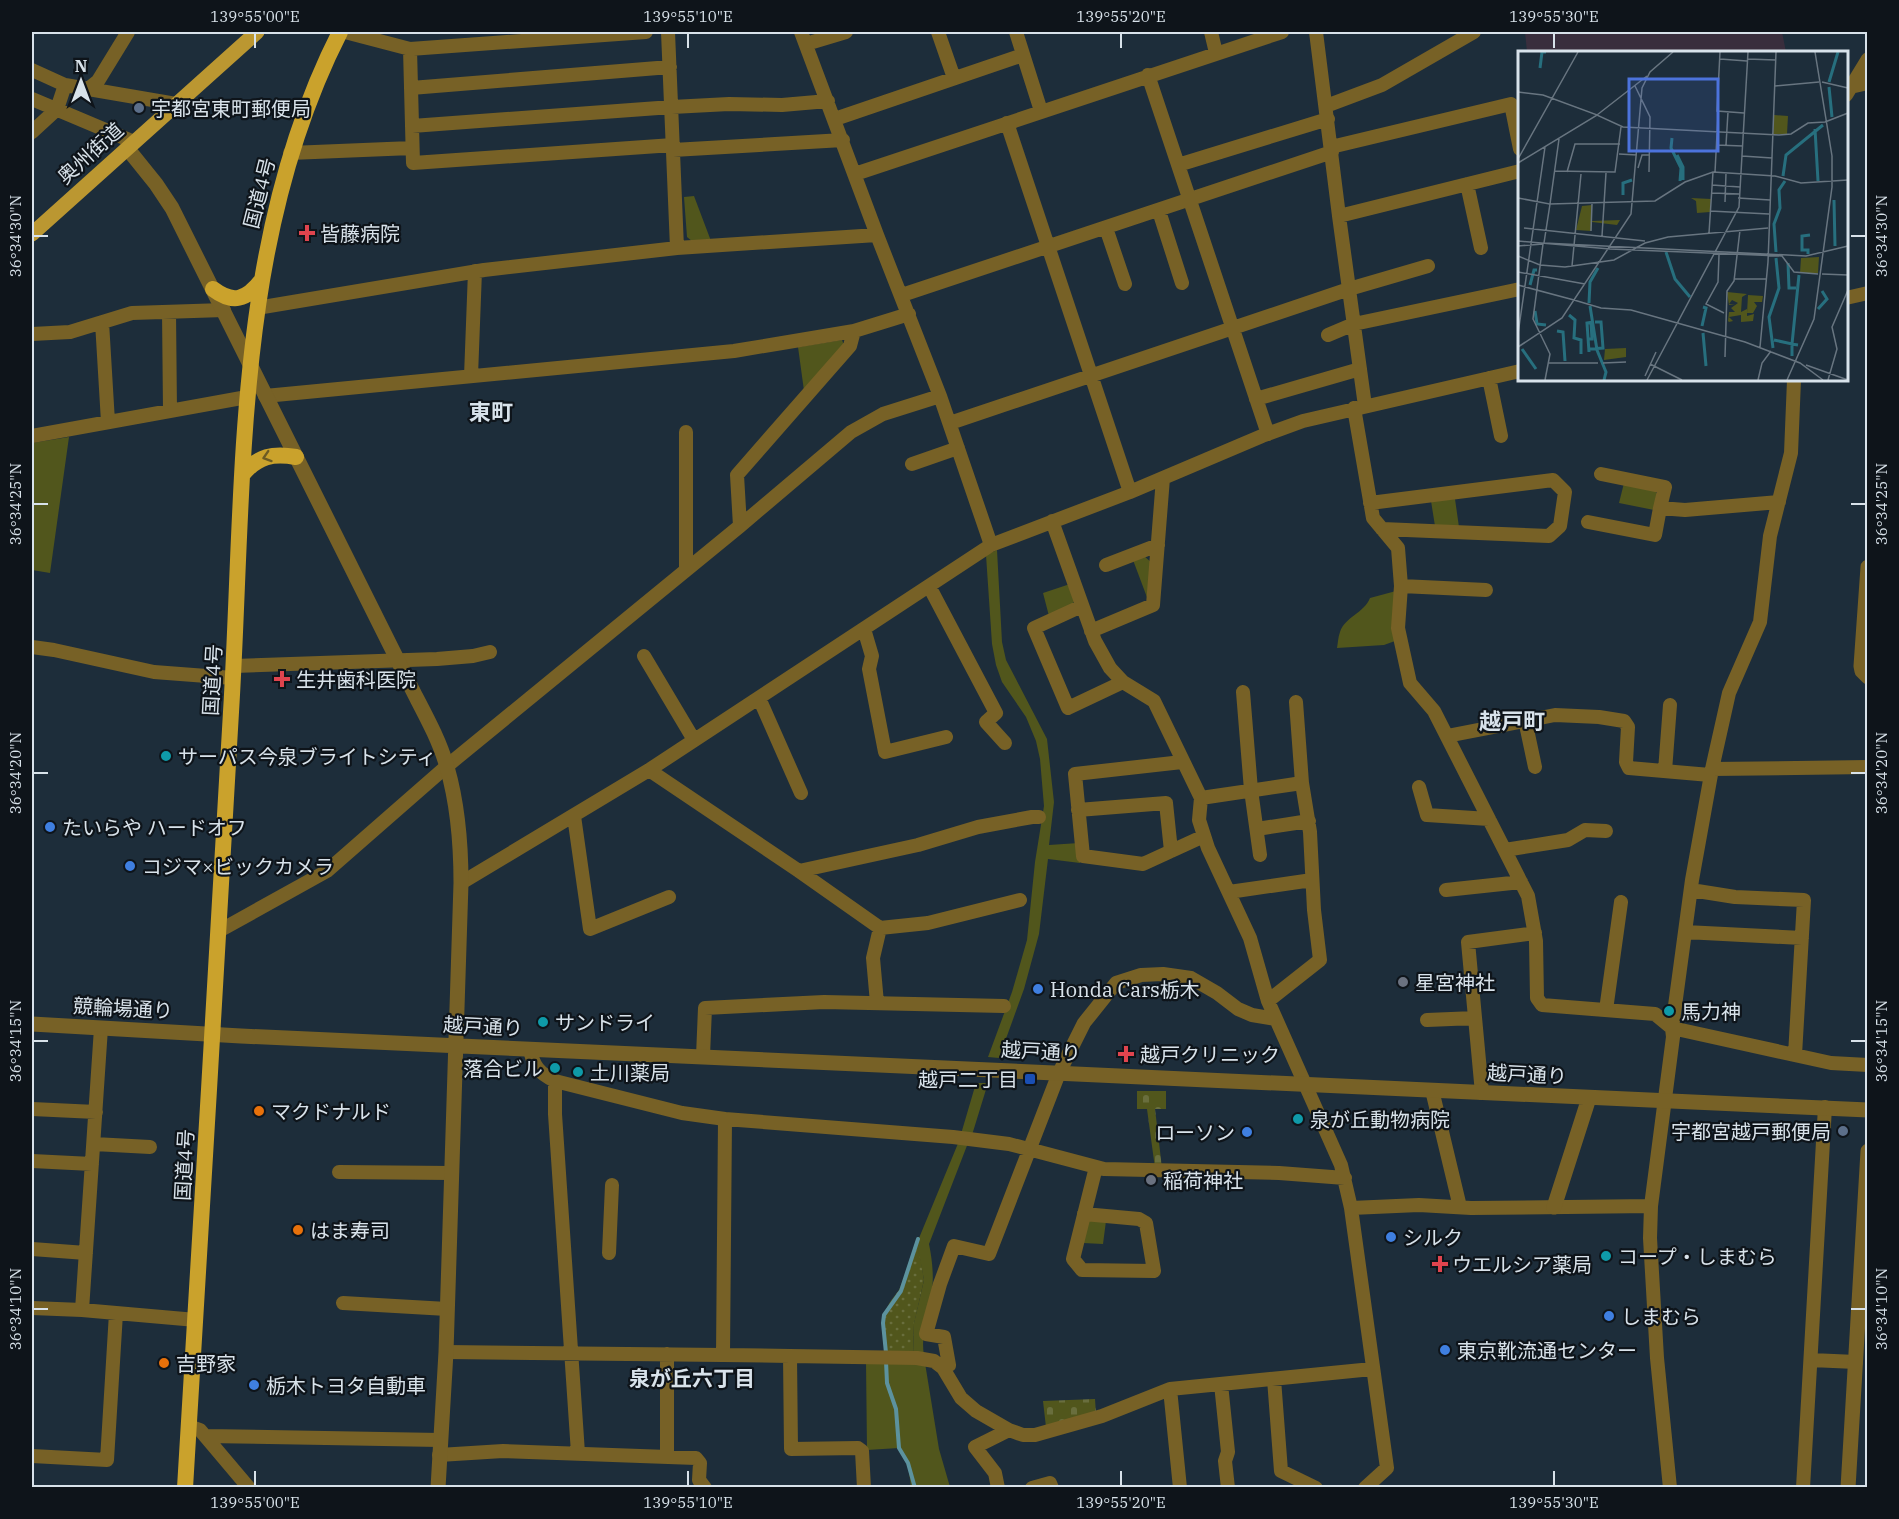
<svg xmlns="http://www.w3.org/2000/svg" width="1899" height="1519" font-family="'IBM Plex Serif','Noto Sans JP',serif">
<defs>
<pattern id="grass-dots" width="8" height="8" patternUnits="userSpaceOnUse" patternTransform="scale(1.5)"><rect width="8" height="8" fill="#51561c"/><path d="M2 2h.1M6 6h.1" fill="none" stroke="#696e3d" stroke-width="1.8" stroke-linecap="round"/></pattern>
<pattern id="cemetery-stones" width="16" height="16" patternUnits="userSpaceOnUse" patternTransform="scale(1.5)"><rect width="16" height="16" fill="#51561c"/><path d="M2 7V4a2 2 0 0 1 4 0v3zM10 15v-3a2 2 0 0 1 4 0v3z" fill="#696e3d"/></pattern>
</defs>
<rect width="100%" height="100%" fill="#1d2d3a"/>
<path fill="#392e3d" d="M1525 32H1782L1786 52H1527Z"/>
<path fill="url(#grass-dots)" d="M918 1242 924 1280 914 1324 913 1355H885L882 1327V1317L890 1302 899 1290Z"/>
<path fill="url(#cemetery-stones)" d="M1137 1091H1166V1109H1155L1162 1168H1155L1147 1109H1137Z
M1095 1399 1096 1414 1046 1427 1043 1401Z"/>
<path fill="#51561c" d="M694 196 711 241 693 242 687 237 684 197Z
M842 340 846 351 805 398 798 347Z
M69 437 50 573 32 570V443Z
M1624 483 1654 489 1657 494 1654 510 1619 503Z
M1455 499 1459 527 1435 526 1431 501Z
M997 550 1002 642 1006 660 1047 739 1054 802 1049 845 1079 843 1080 863 1048 859 1039 934 1024 989 999 1058 988 1057 1012 992 1027 940 1035 862 1044 806 1040 759 1036 741 1026 717 1002 682 996 665 992 644 986 555Z
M1144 556 1152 563 1148 600 1133 560Z
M1070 584 1075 600 1071 607 1049 616 1043 593Z
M1396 591 1395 641 1384 645 1337 648C1338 643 1338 637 1340 632 1345 617 1364 613 1370 598Z
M976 1083H988L972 1135 961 1134Z
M959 1141 968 1143 929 1244C932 1259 934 1275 932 1291 930 1312 920 1334 924 1355H913L914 1323 924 1280 917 1243Z
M1090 1219 1106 1221 1103 1244 1083 1243 1085 1222Z
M866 1362 925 1363 939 1449 950 1487H911L908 1464 899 1448 867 1450Z"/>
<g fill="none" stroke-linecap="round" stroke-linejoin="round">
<path stroke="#5c929e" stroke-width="4" d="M886 1353 883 1323 884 1315 901 1291 918 1239
M886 1361 887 1383 896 1409 899 1448 908 1463 915 1488"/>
<path stroke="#776126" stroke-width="14" d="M345 32 410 49 646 32
M668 32 677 248
M801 32 877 235 940 396 991 545
M938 32 954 78
M1016 32 1041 111
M1211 32 1216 53
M1316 32 1339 216 1365 406
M806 44 846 32
M410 49 413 163 673 145
M32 70 65 85 176 104
M1148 75 1268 434
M411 88 670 67
M1846 88 1868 83
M88 89 98 81 128 32
M1846 95 1868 59
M32 99 134 142
M1326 106 1382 85 1474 32
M835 119 1023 55
M1007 123 1130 492
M412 126 672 107 729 104 782 105 828 101
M32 132 57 109 65 85
M1331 147 1511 104 1520 149
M673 150 843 140
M290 153 412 148
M1178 165 1328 119
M855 174 1282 32
M1467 184 1481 248
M1159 211 1182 283
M1339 216 1520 171
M1106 228 1125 284
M902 295 1332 152
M1846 298 1868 293
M257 308 484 270 677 248 877 235
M169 312 170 411
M102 322 108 422
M32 334 70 332 132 313 224 310
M1328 335 1354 324 1520 289
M471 376 475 271
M1489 378 1501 436
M1794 380 1791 453 1770 536 1760 622 1729 693 1712 769 1692 880 1672 1028 1831 1063 1868 1065
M265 396 734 351 854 331 909 314
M1256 399 1360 369
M1354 408 1373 518 1398 548 1401 586 1398 628 1410 683 1434 711 1528 896 1536 941 1537 998 1542 1005 1655 1014 1672 1028 1673 1037 1651 1206 1650 1238 1657 1358 1670 1488
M950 423 1349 289 1428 266
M686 432V570
M32 436 247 397
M912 464 958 448
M1601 474 1665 487 1660 508 1685 510 1779 502
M1370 503 1553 480 1565 492 1560 526 1549 536 1382 529
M1052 521 1095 641 1110 668 1123 682 1154 701 1201 798 1199 820 1208 848 1250 938 1268 1001 1341 1165 1351 1208 1387 1468 1365 1488
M1588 522 1655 535 1660 508
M740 526 737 475 850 346 854 331
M1106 565 1158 545
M929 586 996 713 986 722 1005 743
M1401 586 1486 590
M1082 606 1034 628 1068 708 1123 682
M864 629 872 656 869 669 885 752 946 737
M1091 631 1153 605 1163 478
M32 647 54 650 154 672 233 678
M644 656 694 740
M234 666 437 659 473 656 490 652
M1243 692 1251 790 1260 855
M759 698 801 793
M1296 702 1302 783
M1525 720 1535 767
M1447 736 1555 715 1599 717 1624 721 1628 727 1626 762 1629 768 1710 775
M1182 762 1075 774 1083 856 1143 864 1204 836
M1712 769 1868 767
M649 770 799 871 918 845 978 827 1032 817H1039
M1665 771 1670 705
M1419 787 1427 815 1489 819
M1201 798 1302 783 1310 832 1314 910 1320 960 1268 1001
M1078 810 1166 803 1171 851
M574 816 590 929 669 897
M1257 829 1309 821
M1505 850 1568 840 1585 830 1606 831
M799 871 880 928 873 958 877 1003
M461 883 649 770 991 545 1130 492 1262 436 1303 421 1520 371
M1446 890 1521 882
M1691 890 1735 897 1804 900 1795 1055
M1229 892 1312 880
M880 928 928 923 1020 900
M219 931 327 871 447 766 740 526 851 432 883 414 940 396
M1685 932 1802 938
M1606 1010 1621 902
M1427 1020 1475 1018
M101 1028 82 1310 196 1320
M530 1049C533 1066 539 1073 555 1081L682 1113 725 1119 723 1355 790 1356 791 1449 858 1448 862 1451 864 1488
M703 1056 705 1008 824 1002 1004 1006
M555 1081V1114L578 1453
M1432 1090 1460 1207
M1482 1093 1468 942 1535 933
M32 1109 96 1112
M725 1119 953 1137 1009 1144 1104 1169 1279 1173 1345 1178
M94 1144 150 1147
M32 1161 92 1164
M339 1172 451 1173
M1351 1208 1419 1205 1471 1208 1651 1206
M1084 1214 1139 1219 1146 1223 1154 1271 1082 1270 1073 1259 1096 1167
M32 1249 86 1253
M609 1253 612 1185
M343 1303 447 1309
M32 1308 82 1310
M446 1352 723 1355
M667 1354V1457
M790 1356 917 1358 934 1361 943 1368 961 1398 976 1411 1009 1430 1023 1435H1035L1102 1416 1170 1389 1372 1369
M1811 1360 1856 1362
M943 1368 949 1365 944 1337 926 1334 940 1284 954 1246 989 1254 1059 1073 1084 1023 1116 983 1141 975 1163 974 1191 978 1217 993 1238 1009 1252 1015 1276 1019
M1274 1379 1281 1471 1316 1488
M1221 1384 1228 1452 1225 1461 1228 1488
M1170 1389 1180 1488
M189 1426 200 1430 249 1488
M205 1436 440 1440
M439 1455 503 1451 696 1458 700 1463 699 1480 705 1488
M32 1456 107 1460 116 1313
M998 1488 995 1473 975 1447 1009 1430
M1032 1488 1050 1483 1052 1488
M1803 1488 1825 1107"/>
<path stroke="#776126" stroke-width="15" d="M127 148 156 184 172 208 415 695C427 718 440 742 447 767 458 805 461 844 461 883L446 1352 438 1488
M1868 567 1861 666 1862 671 1868 677
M32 1024 241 1036 1868 1110
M1554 1207 1589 1098
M1848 1488 1868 1151"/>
<path stroke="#bb9731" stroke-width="15" d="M32 234 257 32"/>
<path stroke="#caa22c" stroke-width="16" d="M213 289C233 304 246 300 261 281
M243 474C258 456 273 453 296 457
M185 1488C201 1229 216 971 231 712 245 483 233 242 340 32"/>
</g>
<defs><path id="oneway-chevron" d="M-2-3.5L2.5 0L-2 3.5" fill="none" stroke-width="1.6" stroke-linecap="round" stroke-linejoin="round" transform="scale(1.5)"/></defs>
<use stroke="#6c5b23" href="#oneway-chevron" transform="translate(267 457) rotate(162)"/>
<path fill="none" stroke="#d8e2ea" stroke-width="2" d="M255 33V48M688 33V48M1121 33V48M1554 33V48M33 236H48M1851 236H1866M33 504H48M1851 504H1866M33 773H48M1851 773H1866M33 1041H48M1851 1041H1866M33 1309H48M1851 1309H1866M255 1471V1486M688 1471V1486M1121 1471V1486M1554 1471V1486"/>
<g fill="#5c6f8a" stroke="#0e141a" stroke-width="2">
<circle cx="139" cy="108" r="6"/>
<circle cx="1843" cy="1131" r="6"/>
</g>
<g fill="#e0444e" stroke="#0e141a" stroke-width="2">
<path d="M304 224h6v6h6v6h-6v6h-6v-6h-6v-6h6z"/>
<path d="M279 670h6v6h6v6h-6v6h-6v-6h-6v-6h6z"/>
<path d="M1123 1045h6v6h6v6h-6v6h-6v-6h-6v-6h6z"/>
<path d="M1437 1255h6v6h6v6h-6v6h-6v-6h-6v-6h6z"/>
</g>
<g fill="#0f9aa8" stroke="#0e141a" stroke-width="2">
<circle cx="166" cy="756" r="6"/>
<circle cx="1669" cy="1011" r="6"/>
<circle cx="543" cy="1022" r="6"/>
<circle cx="555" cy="1068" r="6"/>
<circle cx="578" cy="1072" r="6"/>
<circle cx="1298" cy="1119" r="6"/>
<circle cx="1606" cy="1256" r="6"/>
</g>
<g fill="#3f7fe0" stroke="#0e141a" stroke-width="2">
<circle cx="50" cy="827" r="6"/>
<circle cx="130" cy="866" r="6"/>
<circle cx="1038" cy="989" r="6"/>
<circle cx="1247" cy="1132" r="6"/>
<circle cx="1391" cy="1237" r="6"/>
<circle cx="1609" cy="1316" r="6"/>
<circle cx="1445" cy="1350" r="6"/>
<circle cx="254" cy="1385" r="6"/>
</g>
<g fill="#6b7280" stroke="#0e141a" stroke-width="2">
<circle cx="1403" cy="982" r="6"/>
<circle cx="1151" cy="1180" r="6"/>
</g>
<rect fill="#1a4fb4" stroke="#0e141a" stroke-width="2" x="1024" y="1073" width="12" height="12" rx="3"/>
<g fill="#e8710a" stroke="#0e141a" stroke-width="2">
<circle cx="259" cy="1111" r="6"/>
<circle cx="298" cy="1230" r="6"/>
<circle cx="164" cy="1363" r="6"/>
</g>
<g text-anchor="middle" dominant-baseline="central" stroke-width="4.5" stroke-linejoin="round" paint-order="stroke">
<g font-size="20" fill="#d8e2ea" stroke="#0e141a" text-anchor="start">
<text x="151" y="108">宇都宮東町郵便局</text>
<text x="320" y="233">皆藤病院</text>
<text x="296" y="679">生井歯科医院</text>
<text x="178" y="756">サーパス今泉ブライトシティ</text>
<text x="62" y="827">たいらや ハードオフ</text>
<text x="142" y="866">コジマ×ビックカメラ</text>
<text x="1415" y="982">星宮神社</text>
<text x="1050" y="989">Honda Cars栃木</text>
<text x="1681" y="1011">馬力神</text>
<text x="555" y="1022">サンドライ</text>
<text x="1140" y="1054">越戸クリニック</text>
<text x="543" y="1068" text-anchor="end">落合ビル</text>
<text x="590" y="1072">土川薬局</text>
<text x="1018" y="1079" text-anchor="end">越戸二丁目</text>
<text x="271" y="1111">マクドナルド</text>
<text x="1310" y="1119">泉が丘動物病院</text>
<text x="1831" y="1131" text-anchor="end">宇都宮越戸郵便局</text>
<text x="1235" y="1132" text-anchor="end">ローソン</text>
<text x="1163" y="1180">稲荷神社</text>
<text x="310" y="1230">はま寿司</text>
<text x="1403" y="1237">シルク</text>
<text x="1618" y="1256">コープ・しまむら</text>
<text x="1452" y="1264">ウエルシア薬局</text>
<text x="1621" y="1316">しまむら</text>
<text x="1457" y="1350">東京靴流通センター</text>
<text x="176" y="1363">吉野家</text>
<text x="266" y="1385">栃木トヨタ自動車</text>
</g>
<g font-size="20" fill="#d8e2ea" stroke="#0e141a">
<text transform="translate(90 153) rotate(-42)">奥州街道</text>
<text transform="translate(259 193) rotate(-76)">国道4号</text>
<text transform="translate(212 680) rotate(-87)">国道4号</text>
<text transform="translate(123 1008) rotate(3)">競輪場通り</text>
<text transform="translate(483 1026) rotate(3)">越戸通り</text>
<text transform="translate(1041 1051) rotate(3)">越戸通り</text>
<text transform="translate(1527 1074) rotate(3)">越戸通り</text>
<text transform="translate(184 1165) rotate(-87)">国道4号</text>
</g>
<g font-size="21" font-weight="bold" fill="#d8e2ea" stroke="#0e141a">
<text x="692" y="1378">泉が丘六丁目</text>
</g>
<g font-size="22" font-weight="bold" fill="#d8e2ea" stroke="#0e141a">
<text x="491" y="411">東町</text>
<text x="1512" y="720">越戸町</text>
</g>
</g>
<g transform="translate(1518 51)">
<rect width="330" height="330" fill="#1d2d3a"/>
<path d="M209 241 229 243 224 246 223 261 229 258V265L236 263 235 270 223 271V264L211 266 215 270 211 271 210 270 211 261H217L213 257 220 252 214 249 211 253 217 254H211Z" fill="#51561c"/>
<path d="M256 64 270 65 269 83H255ZM173 147 193 148 192 161 179 162 178 150ZM74 154V170L102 169 99 174 74 171 73 180 58 179 64 155ZM301 206 300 222H282L283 207ZM230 244 245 245 244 251H236L239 255 235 262H229ZM108 297V306L86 309 87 298Z" fill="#51561c"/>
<path fill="none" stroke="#276f7e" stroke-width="3" d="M22 17 24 1H28M311 31 320 1M311 36 314 66M297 78 300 130M154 87 153 97 163 117 162 130M159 104 165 116V129M265 125 268 104 305 74M105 144V132L114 129M316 149 317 195M148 201 157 228 172 246M258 201 256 173 262 157 261 139 267 130M290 203V199H284V185L292 184M270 212 271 237H278M12 234 16 219H19M71 252 72 231 80 217M72 255 79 299 88 321 86 329M300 258 309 248 304 240M17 260 19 273 28 274M51 264 57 269 56 287 63 289V303M184 275 188 257 185 256M39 280 45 281 47 310M185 282 188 315M71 288H74L73 272M256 289 274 293 281 224M255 297 251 266 261 237 258 207M4 298 18 318M71 298 85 297 83 271H77M71 301 69 272 75 271M274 305V293L280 294"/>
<path fill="none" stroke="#687580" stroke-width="1.5" d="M202 1 199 60 226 62M202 8 229 10M229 8 258 9M304 31 330 37M117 35 132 66 131 121M257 35 301 31M0 41 25 44 79 64 129 25M307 71 330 62M41 88 32 153 137 150 167 131 195 121 257 125 283 132 330 129M198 94 225 95M208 94 210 61M101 103 119 104M224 105 254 107M0 108 60 1M0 112 79 64 105 76 261 84 273 83 290 72 307 71M120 117 124 104H131M36 120 97 121 103 76M49 121 57 93H102M197 121 200 64M194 134 222 136M194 142 222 143M0 147 32 153 26 192 288 205 330 195M220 147 252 149M207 151 208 122M192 160 251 163M6 177 127 190M73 180 74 153M191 182 195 121M84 185 88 122M0 190 92 198 264 205 276 221 300 223M0 195 25 193 15 268 32 303 27 329M201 204 200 231 188 253 206 262M0 205 22 214 47 216 96 209 127 192 150 186 250 177M54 215 63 123M0 221 67 233M304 223 330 224M216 228H248M0 234 56 249M56 249 83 257 113 259 227 291 282 312 305 329M0 283 27 96M0 296 44 267 113 163 124 37 132 21 155 1M242 296 250 211 258 1M207 306 209 240 216 230 222 179M31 312H80M85 312 108 311M132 313 164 329M288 314 330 329M127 325 138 301M129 329 221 156 230 1M240 329 244 312 253 300M269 329 296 268 314 136V105L297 1M310 329 319 298 314 276 330 239"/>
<path fill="#4c73dc" fill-opacity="0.15" stroke="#4c73dc" stroke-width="3" d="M111 28H200V100H111Z"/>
<rect width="330" height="330" fill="none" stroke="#d8e2ea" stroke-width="3"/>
</g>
<rect width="1899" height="1519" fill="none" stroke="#0e141a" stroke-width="66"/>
<g transform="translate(81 81)" stroke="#0e141a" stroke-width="4.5" paint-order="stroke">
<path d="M0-4.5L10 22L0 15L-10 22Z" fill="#d8e2ea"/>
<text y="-9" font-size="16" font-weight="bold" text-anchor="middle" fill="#d8e2ea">N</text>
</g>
<rect x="33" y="33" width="1833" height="1453" fill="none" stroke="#d8e2ea" stroke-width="2"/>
<g font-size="15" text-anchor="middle" fill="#d8e2ea">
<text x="255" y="22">139°55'00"E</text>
<text x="688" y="22">139°55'10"E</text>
<text x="1121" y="22">139°55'20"E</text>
<text x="1554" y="22">139°55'30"E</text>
<text transform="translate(16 236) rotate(-90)" y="5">36°34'30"N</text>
<text transform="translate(1882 236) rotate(-90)" y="5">36°34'30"N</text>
<text transform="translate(16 504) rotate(-90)" y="5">36°34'25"N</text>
<text transform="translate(1882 504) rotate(-90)" y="5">36°34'25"N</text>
<text transform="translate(16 773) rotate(-90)" y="5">36°34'20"N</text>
<text transform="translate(1882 773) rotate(-90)" y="5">36°34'20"N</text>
<text transform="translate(16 1041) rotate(-90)" y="5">36°34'15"N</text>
<text transform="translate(1882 1041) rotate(-90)" y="5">36°34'15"N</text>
<text transform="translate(16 1309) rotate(-90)" y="5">36°34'10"N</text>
<text transform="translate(1882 1309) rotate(-90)" y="5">36°34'10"N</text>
<text x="255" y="1508">139°55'00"E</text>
<text x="688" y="1508">139°55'10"E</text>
<text x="1121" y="1508">139°55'20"E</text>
<text x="1554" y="1508">139°55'30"E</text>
</g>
</svg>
